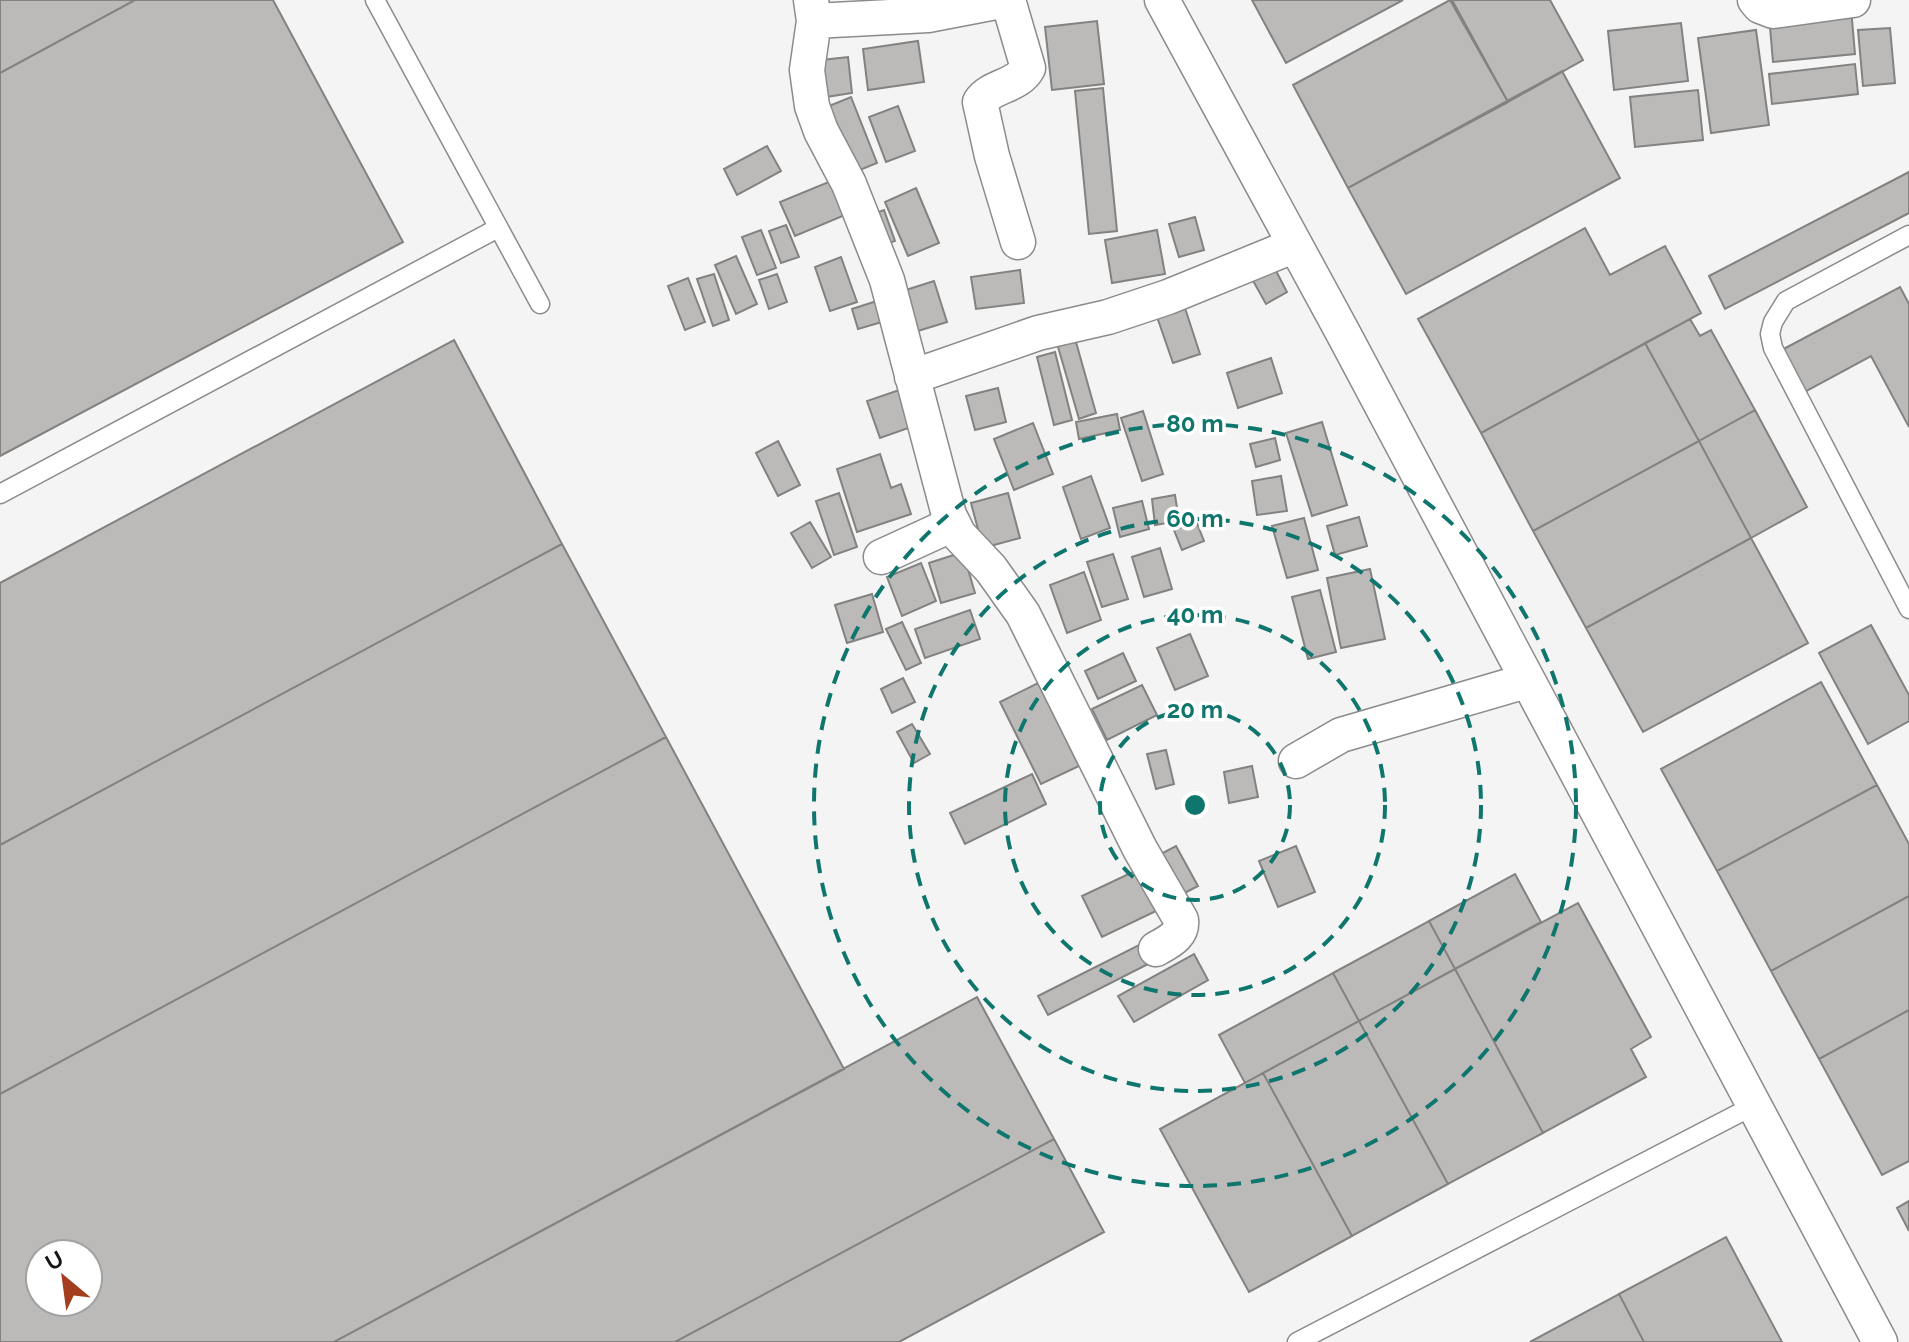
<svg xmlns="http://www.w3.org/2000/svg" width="1909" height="1342" font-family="Raleway,sans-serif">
<rect width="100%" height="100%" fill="#f4f4f5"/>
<path fill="#bbbab9" stroke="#838281" stroke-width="2" fill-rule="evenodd" d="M0 0H135L0 73Z
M135 0H273L403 242 0 456V73Z
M1252 0H1403L1286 63Z
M1450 0 1508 102 1348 188 1293 85Z
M1452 0H1550L1583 60 1508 102Z
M1851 8 1855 54 1773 62 1769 16Z
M1097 21 1104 84 1052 90 1045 27Z
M1681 23 1688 81 1614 90 1608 31Z
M1890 28 1895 83 1863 86 1858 30Z
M1756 30 1769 125 1711 133 1698 38Z
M918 41 924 82 868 90 863 49Z
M848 57 852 93 826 97 822 60Z
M1855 64 1858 94 1772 104 1769 74Z
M1562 71 1620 178 1406 294 1348 188Z
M1103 88 1117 231 1089 234 1075 91Z
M1698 90 1703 140 1635 147 1630 97Z
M851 97 877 163 855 172 829 106Z
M898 106 915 151 886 162 869 117Z
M767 146 781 171 737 195 724 169Z
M1909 172V213L1725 309 1709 276Z
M831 181 845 215 795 236 780 202Z
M916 188 939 243 908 256 885 202Z
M884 210 895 241 881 246 870 215Z
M1195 217 1204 250 1179 257 1169 224Z
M786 225 799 257 781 263 769 231Z
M1585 228 1610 275 1665 246 1701 313 1481 433 1418 319Z
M761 230 776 268 757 275 742 237Z
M1157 230 1165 274 1112 283 1105 240Z
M736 256 757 304 736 314 715 265Z
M841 257 857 302 830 311 815 267Z
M1274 267 1287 292 1266 304 1252 279Z
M1020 270 1024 303 976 309 971 277Z
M714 274 729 320 713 326 697 279Z
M777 274 787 302 769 309 759 280Z
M688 278 705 322 685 330 668 286Z
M934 281 947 322 918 331 906 290Z
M1900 287 1909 304V427L1871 356 1801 394 1778 352Z
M886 298 892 319 858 329 852 309Z
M1184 305 1200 354 1173 363 1156 314Z
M1690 319 1700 336 1711 330 1755 410 1699 441 1645 343Z
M1074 335 1096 413 1079 419 1056 340Z
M454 340 562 544 0 845V583Z
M1645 343 1699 441 1533 531 1481 433Z
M1055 352 1072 420 1054 425 1037 357Z
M1271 358 1282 393 1238 408 1227 373Z
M905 388 917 425 880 438 867 401Z
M998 388 1006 422 975 430 966 396Z
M1755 410 1807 507 1751 538 1699 441Z
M1143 411 1163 474 1142 481 1121 418Z
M1117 414 1120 430 1079 439 1076 422Z
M1322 422 1347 505 1312 516 1286 433Z
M1033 423 1053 474 1014 490 994 439Z
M1275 438 1280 460 1256 467 1250 444Z
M778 441 800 485 778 496 756 453Z
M1699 441 1751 538 1586 628 1533 531Z
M880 454 891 488 901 484 911 514 857 532 837 469Z
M1091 476 1110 528 1081 539 1063 487Z
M1281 476 1287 511 1257 515 1252 481Z
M839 493 857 547 834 555 816 501Z
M1008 493 1020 538 983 548 971 503Z
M1175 495 1179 521 1155 525 1152 499Z
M1142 501 1149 529 1120 537 1113 508Z
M1359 517 1367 546 1335 555 1327 526Z
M1304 518 1318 570 1287 578 1272 526Z
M1196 521 1204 541 1182 550 1174 530Z
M810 522 831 557 812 568 791 533Z
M1751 538 1808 643 1643 732 1586 628Z
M562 544 666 737 0 1094V845Z
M1160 548 1172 589 1144 597 1132 557Z
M963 552 975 593 941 603 929 563Z
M1113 554 1128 599 1102 607 1087 562Z
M921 563 936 601 902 616 887 577Z
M1370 569 1385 639 1341 648 1327 578Z
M1084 572 1101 620 1067 633 1050 585Z
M1320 590 1336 652 1308 659 1292 597Z
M872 594 883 632 847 643 835 605Z
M970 610 980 639 925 658 915 629Z
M902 622 921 663 906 670 886 629Z
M1871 625 1909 695V721L1868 744 1819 653Z
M1190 634 1208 676 1175 690 1157 648Z
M1123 653 1136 681 1098 699 1085 671Z
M903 678 915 702 892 713 881 689Z
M1821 682 1877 785 1717 871 1661 769Z
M1038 683 1079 766 1041 784 1000 702Z
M1142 685 1157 715 1107 740 1092 709Z
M912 724 930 754 914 763 897 732Z
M666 737 844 1069 334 1342H0V1094ZM40 1254H88V1302H40Z
M1166 750 1174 784 1156 789 1147 754Z
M1252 766 1258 797 1229 803 1224 772Z
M1032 774 1046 804 965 844 950 813Z
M1877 785 1909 844V896L1771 971 1717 871Z
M1176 846 1198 886 1179 896 1157 856Z
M1296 846 1315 892 1278 907 1259 861Z
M1137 870 1156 911 1102 937 1082 896Z
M1515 874 1541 922 1455 969 1429 921Z
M1909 896V1010L1819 1059 1771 971Z
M1578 903 1651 1037 1631 1049 1646 1077 1543 1133 1455 969Z
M1429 921 1455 969 1359 1021 1333 973Z
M1145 942 1154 961 1048 1015 1038 996Z
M1194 954 1208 980 1134 1022 1118 996Z
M1455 969 1543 1133 1448 1184 1359 1021Z
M1333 973 1359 1021 1245 1083 1219 1035Z
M977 997 1054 1139 675 1342H334Z
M1909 1010V1161L1882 1175 1819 1059Z
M1359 1021 1448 1184 1352 1236 1263 1073Z
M1263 1073 1352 1236 1249 1292 1160 1129Z
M1054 1139 1104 1232 899 1342H675Z
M1909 1201V1231L1897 1208Z
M1726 1237 1782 1342H1644L1619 1294Z
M1619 1294 1644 1342H1530Z"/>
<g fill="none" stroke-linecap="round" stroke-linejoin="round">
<g stroke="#8b8b8c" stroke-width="21">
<path id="service" d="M375 0 540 304
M1909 235 1786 301 1773 322 1770 334 1773 348 1909 609
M0 494 498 228
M1297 1342 1753 1106"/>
</g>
<g stroke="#8b8b8c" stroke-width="37">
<path id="minor" d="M811 0 814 21 807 70 812 106 821 131 849 184 887 280 949 515 959 535 991 569 1023 614 1140 849 1181 920C1183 936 1168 942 1156 949
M1008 0 1028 68C1018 87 991 85 980 102L992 156 1018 242
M1162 0 1342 331 1880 1342
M1755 0 1760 6 1773 11 1853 0
M814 21 928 15 1006 0
M912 377 1038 333 1108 317 1168 297 1293 246
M881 557 953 524
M1296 761 1341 735 1526 681"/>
</g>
<use href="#service" stroke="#fff" stroke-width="18"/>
<use href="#minor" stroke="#fff" stroke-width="34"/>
</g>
<g fill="none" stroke="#0f766e" stroke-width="4" stroke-dasharray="14 10">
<circle cx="1195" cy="805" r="95"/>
<circle cx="1195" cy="805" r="190"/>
<circle cx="1195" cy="805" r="286"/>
<circle cx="1195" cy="805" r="381"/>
</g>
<circle cx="1195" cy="805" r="12" fill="#0f766e" stroke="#fff" stroke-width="4"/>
<g font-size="24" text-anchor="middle" font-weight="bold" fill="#0f766e" stroke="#fff" stroke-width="7" stroke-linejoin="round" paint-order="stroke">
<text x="1195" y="432">80 m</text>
<text x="1195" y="527">60 m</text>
<text x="1195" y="623">40 m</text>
<text x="1195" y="718">20 m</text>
</g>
<g transform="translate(64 1278) rotate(331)"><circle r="38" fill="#ffffff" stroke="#a1a1a1" stroke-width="2"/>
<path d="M0-6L14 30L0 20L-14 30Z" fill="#a53d1f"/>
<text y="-12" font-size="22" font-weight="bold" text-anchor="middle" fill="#151515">U</text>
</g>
</svg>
